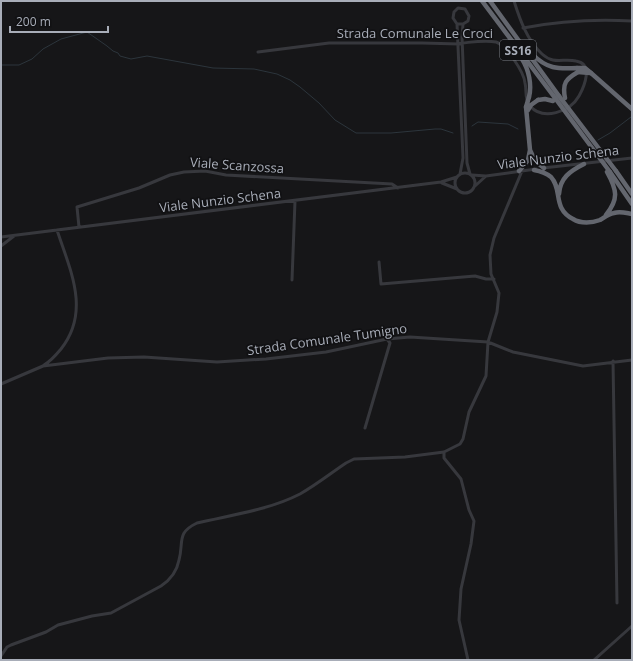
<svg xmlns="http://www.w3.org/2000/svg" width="633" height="661" font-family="'Open Sans',sans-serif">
<rect width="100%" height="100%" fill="#161618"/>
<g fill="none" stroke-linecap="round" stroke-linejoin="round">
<path stroke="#2c353c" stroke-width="1" d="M1 65H19L32 59 43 49 61 39 87 32 107 46 113 51 118 53 120 56 131 59 147 56 213 68 254 69 277 74 290 80 300 87 319 103 335 120 356 133H391L435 129H441L453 133
M472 126 478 122 508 124 518 129
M598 140 610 133 631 117"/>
<path stroke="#37383d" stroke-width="3" d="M457 24 463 158 460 174
M463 24H457L453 18 454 12 458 8 465 9 469 16 468 21 463 24 462 37 467 163 470 174
M523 28C559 21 596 19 632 21
M258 52 329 43H422L459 44 462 43C473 42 485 40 496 42 506 45 524 72 525 83 527 90 524 99 530 106 543 121 570 112 579 96 584 87 594 64 576 61 563 58 554 65 542 54 527 40 520 20 514 1
M543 168 632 158
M455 183a10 10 0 1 1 20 0a10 10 0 1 1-20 0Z
M472 175 486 176 536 169
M442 183 457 189
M475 186 486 176
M79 227 77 207 139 188 170 175 184 172 205 171 226 175 392 184 398 188
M1 237 441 182 457 177
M1 246 14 236
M379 262 381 284 475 276 486 279H494
M292 280 295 201
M613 361 617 603
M44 365C51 361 56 355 61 349 91 311 70 270 57 230
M1 384 43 366 108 358 144 357 217 362 266 359 326 352 387 339 410 337 488 342 513 352 583 366 632 360
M365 428 390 343 387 339
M444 452V458L461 479 469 510 474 521 471 544 461 589 459 620 468 660
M1 656 7 647 11 645 46 632 58 625 92 616 111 613 161 586C170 580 177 571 179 560 184 542 176 533 197 523 231 515 269 510 300 494 316 485 331 473 346 463L354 459 405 457 444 452 460 444 463 439 469 412 486 376 488 342 497 312 499 293 491 274 490 255 494 238 522 171
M594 660 632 626"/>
<path stroke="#63666e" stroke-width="4.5" d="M482 1 555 98
M490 1 559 96
M532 54C547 69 557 69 577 68
M522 59C529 70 532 85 529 97
M591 73 632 109
M565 98C562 83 566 79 578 72
M538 100 545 99 553 101
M530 150 535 161 544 168
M534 170C540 171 546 173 551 177 563 190 552 208 573 219 581 224 592 223 600 220 605 217 608 214 614 213 620 211 626 213 632 214
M519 171 528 160 530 150 526 107
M616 171 632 194
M610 172 632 204
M559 194C560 178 570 171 584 164
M606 215C619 199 617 190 607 172"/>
<path stroke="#63666e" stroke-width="4.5" d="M577 68H585L591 73
M578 72 590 73
M559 96 616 171
M555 98 610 172
M526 107 529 97
M528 110 531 105 538 100"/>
</g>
<g text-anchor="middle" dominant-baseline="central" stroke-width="3.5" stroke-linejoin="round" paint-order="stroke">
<rect fill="#111113" stroke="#7b7e86" stroke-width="1" x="500" y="40" width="36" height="20" rx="3"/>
<g font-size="12" font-weight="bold" fill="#a8adb8">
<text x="518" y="50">SS16</text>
</g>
<g font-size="13" fill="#a8adb8" stroke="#111113">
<text x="415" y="33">Strada Comunale Le Croci</text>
<text transform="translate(558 157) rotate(-7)">Viale Nunzio Schena</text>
<text transform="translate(237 165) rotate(4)">Viale Scanzossa</text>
<text transform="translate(220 200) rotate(-7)">Viale Nunzio Schena</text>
<text transform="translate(327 339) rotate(-8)">Strada Comunale Tumigno</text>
</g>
</g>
<rect width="633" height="661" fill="none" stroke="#a8adb8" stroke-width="4"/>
<path d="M10 26v6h98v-6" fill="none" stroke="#a8adb8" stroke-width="2"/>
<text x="16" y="26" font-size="12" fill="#a8adb8" stroke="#111113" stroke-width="3" paint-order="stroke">200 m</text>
</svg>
